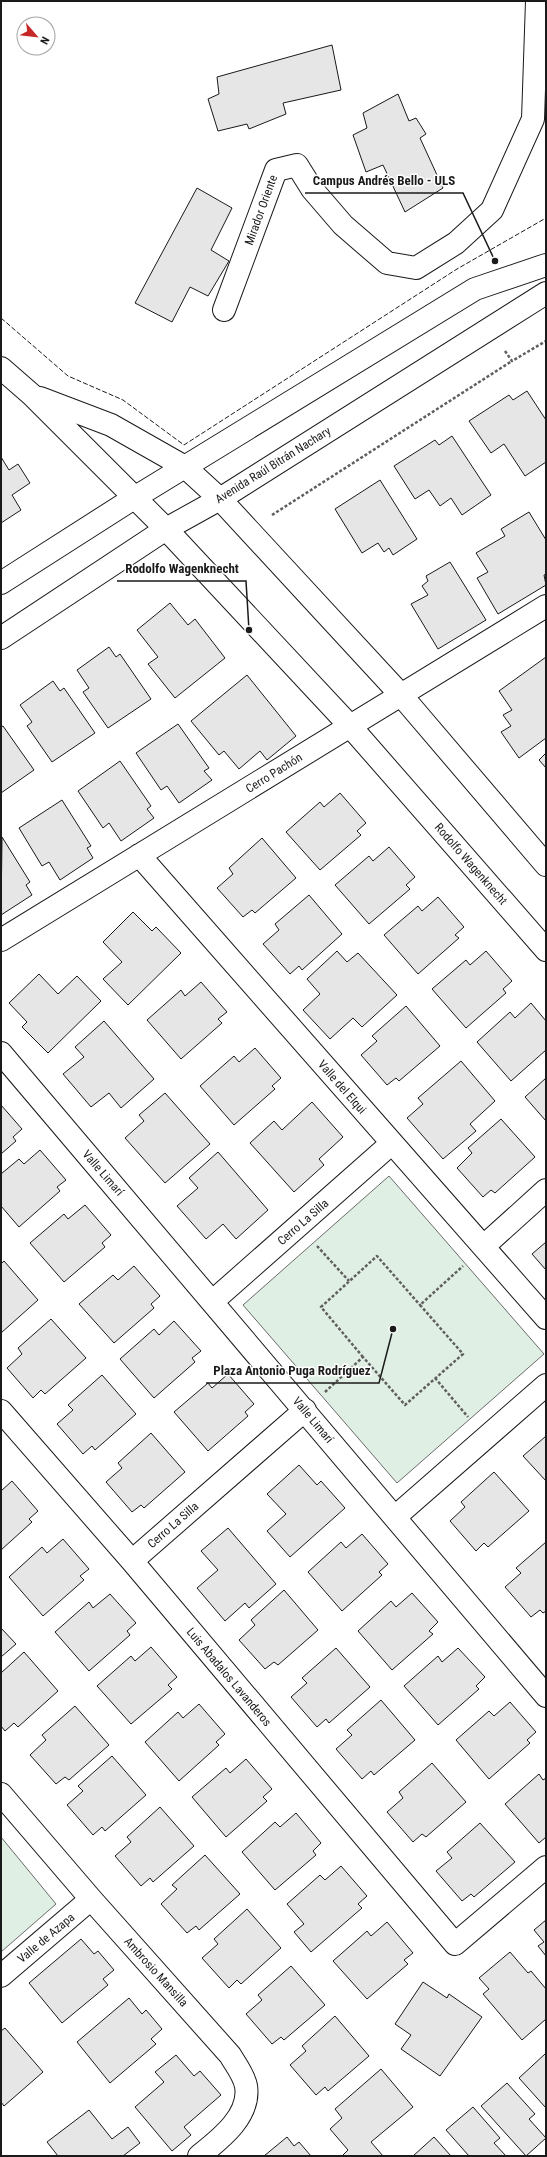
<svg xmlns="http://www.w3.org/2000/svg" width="547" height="2157" font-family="'Roboto Condensed',sans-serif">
<rect width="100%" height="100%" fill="#fff"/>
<path fill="#e0efe3" stroke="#6a6a6a" d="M389 1176 544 1354 397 1483 243 1305Z
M1 1837 56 1904 1 1952Z"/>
<path fill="#e6e6e6" stroke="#1a1a1a" d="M332 45 341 90 283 103 286 114 249 129 247 124 218 131 208 99 219 94 217 77Z
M398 94 409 121 416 118 426 134 420 138 443 188 405 212 383 165 366 172 353 135 367 128 363 113Z
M197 188 232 208 211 250 229 261 208 296 190 287 172 322 135 303Z
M527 391 546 420V462L525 476 504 444 491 453 469 421 509 395 513 400Z
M452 436 491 495 462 515 451 498 440 506 429 490 415 499 394 466 435 440 439 445Z
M1 457 9 470 18 464 30 483 12 495 21 510 1 523Z
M380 480 417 539 393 555 389 548 384 552 378 543 362 553 335 509Z
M529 512 546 540V574L544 575 546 585 498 614 477 578 488 572 476 553 505 536 501 529Z
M450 562 486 620 438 649 411 604 428 595 422 586 428 581 426 576Z
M170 603 188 625 195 619 225 658 175 698 148 664 158 657 137 630Z
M109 647 116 657 120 654 151 699 108 728 83 692 89 688 77 670Z
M546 657V738L519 758 501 732 511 726 503 715 512 710 499 691Z
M247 675 296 736 267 760 260 751 239 769 224 751 219 755 191 721Z
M53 681 60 691 64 688 95 733 52 762 27 726 32 722 20 705Z
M178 724 209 768 204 771 212 780 179 803 167 786 161 790 136 753Z
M3 726 34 770 1 793V727Z
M546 753V768L539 760Z
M120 761 151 806 147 809 154 818 121 841 109 823 103 828 78 791Z
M340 793 366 823 357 831 361 835 320 870 286 832 320 802 324 807Z
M62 800 91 846 87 848 93 858 60 880 49 862 42 866 19 828Z
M2 837 30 882 26 885 32 895 1 915Z
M262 838 296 878 255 913 252 910 243 917 217 888 233 874 229 868Z
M389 847 415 877 406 885 410 889 369 924 335 885 369 856 373 861Z
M309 895 342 934 302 970 299 966 290 974 263 944 279 930 275 924Z
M438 897 464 927 455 935 459 938 418 974 384 935 418 906 422 911Z
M133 912 152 931 156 927 181 953 128 1005 103 979 122 962 103 942Z
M337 951 347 962 358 953 397 995 362 1027 353 1018 330 1039 303 1010 320 994 307 979Z
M486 951 512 981 503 989 506 993 466 1028 432 989 466 960 470 965Z
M39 974 58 994 77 976 101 1001 48 1053 22 1027 27 1022 9 1003Z
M201 982 227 1012 218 1019 222 1023 181 1059 147 1020 181 990 185 996Z
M531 1003 546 1021V1050L511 1081 477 1042 510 1012 515 1018Z
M406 1006 440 1046 399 1081 396 1078 387 1085 361 1055 377 1041 372 1036Z
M104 1021 154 1079 121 1108 109 1093 91 1107 63 1074 84 1057 75 1047Z
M255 1048 281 1078 272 1086 275 1089 234 1125 200 1086 234 1056 239 1062Z
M461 1061 495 1101 470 1124 476 1131 443 1159 407 1118 423 1104 418 1098Z
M546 1078V1121L525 1097Z
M165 1093 210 1144 165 1183 125 1138 144 1121 139 1115Z
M312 1102 343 1137 319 1159 324 1165 294 1192 250 1143 274 1121 282 1130Z
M1 1105 22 1129 13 1137 16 1141 1 1154Z
M501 1119 535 1157 495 1193 491 1190 483 1197 457 1168 472 1153 468 1148Z
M40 1150 66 1180 57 1187 60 1191 19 1227 1 1206V1174L19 1159 24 1164Z
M218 1152 268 1210 236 1239 223 1224 206 1239 177 1206 198 1188 189 1178Z
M85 1205 111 1235 102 1243 105 1247 64 1282 30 1243 64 1214 68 1219Z
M546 1242V1270L532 1254Z
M4 1261 38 1300 1 1333V1264Z
M134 1266 160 1296 151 1304 154 1308 114 1343 79 1304 113 1275 118 1280Z
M51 1319 86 1358 45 1394 41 1390 33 1398 7 1368 22 1354 18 1348Z
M174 1321 201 1351 192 1358 195 1362 154 1398 120 1359 154 1329 159 1335Z
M228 1374 254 1404 245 1412 248 1416 208 1451 174 1412 208 1383 212 1388Z
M102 1375 136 1414 95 1450 92 1446 83 1454 57 1424 73 1410 68 1405Z
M151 1433 185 1472 144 1508 141 1505 132 1512 106 1482 122 1468 118 1463Z
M546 1436V1481L523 1456Z
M299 1465 317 1485 321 1481 345 1508 290 1557 267 1531 286 1514 267 1494Z
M494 1472 529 1511 488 1547 484 1543 476 1551 450 1521 465 1507 461 1502Z
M12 1481 38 1511 29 1519 32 1522 1 1550V1491Z
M228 1528 276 1584 249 1608 245 1603 225 1621 197 1588 218 1570 201 1551Z
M362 1534 388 1564 379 1572 382 1575 342 1611 308 1572 341 1542 346 1548Z
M63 1539 89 1569 80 1576 84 1580 43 1616 9 1577 42 1547 47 1553Z
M546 1542V1611L543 1613 540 1610 531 1617 505 1587 521 1573 516 1568Z
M284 1590 318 1630 278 1665 274 1662 265 1669 239 1640 255 1625 251 1620Z
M412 1593 438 1622 429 1631 433 1634 392 1670 358 1631 391 1601 396 1607Z
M110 1594 136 1623 127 1631 130 1635 89 1671 55 1632 89 1602 93 1608Z
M1 1628 16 1644 1 1657Z
M151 1647 177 1677 168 1685 172 1689 131 1724 97 1686 131 1656 135 1661Z
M336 1648 370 1687 329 1723 326 1719 317 1727 291 1697 307 1683 302 1678Z
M458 1648 485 1677 476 1686 479 1689 438 1725 404 1686 438 1656 442 1662Z
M24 1652 58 1691 18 1727 14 1723 5 1731 1 1726V1673Z
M381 1700 415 1740 374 1775 371 1771 362 1779 336 1749 352 1735 347 1730Z
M510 1702 536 1732 527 1740 530 1743 489 1779 456 1740 489 1711 494 1716Z
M199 1704 225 1734 216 1742 219 1745 179 1781 145 1742 178 1712 183 1718Z
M75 1706 109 1745 69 1780 65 1777 56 1784 30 1755 46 1740 42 1735Z
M112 1756 146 1795 105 1831 102 1827 93 1835 67 1805 83 1791 78 1786Z
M246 1759 272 1789 263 1797 267 1801 226 1837 192 1797 226 1768 230 1773Z
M432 1763 466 1802 426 1837 422 1834 413 1842 387 1812 403 1798 399 1792Z
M539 1774 543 1780 546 1778V1837L539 1843 505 1804Z
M160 1807 194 1846 153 1882 150 1878 141 1886 115 1856 131 1842 127 1837Z
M296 1813 321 1843 313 1851 316 1855 275 1890 242 1852 275 1822 280 1827Z
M480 1823 515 1862 474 1897 471 1894 462 1901 436 1871 452 1858 447 1852Z
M205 1855 240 1894 199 1930 196 1926 187 1933 161 1904 177 1889 172 1885Z
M341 1866 367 1896 358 1904 362 1908 311 1952 294 1932 304 1924 287 1904 320 1875 325 1880Z
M247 1909 281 1948 241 1984 237 1980 229 1988 202 1958 218 1944 214 1939Z
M546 1920V1956L538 1946 544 1942 534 1930Z
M387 1922 413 1953 404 1960 408 1964 367 1999 333 1961 367 1931 371 1936Z
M81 1939 94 1954 98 1951 114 1970 103 1979 108 1985 62 2023 29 1983Z
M510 1952 528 1973 531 1971 546 1989V2019L522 2040 483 1994 489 1989 479 1978Z
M291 1966 325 2005 284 2040 281 2037 272 2044 246 2014 262 2000 258 1995Z
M423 1982 447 1998 449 1994 482 2017 440 2076 401 2049 411 2035 395 2024Z
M129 1998 142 2014 146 2010 162 2029 151 2039 156 2044 110 2083 77 2042Z
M335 2016 369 2056 328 2091 325 2087 316 2095 290 2065 306 2051 302 2046Z
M5 2028 43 2072 4 2106 1 2102V2031Z
M545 2054 546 2056V2108L519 2078Z
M176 2055 194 2076 200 2071 221 2095 184 2127 191 2135 172 2151 135 2107 164 2082 155 2072Z
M381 2069 413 2107 371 2142 383 2156H342L348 2150 330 2129 342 2118 335 2109Z
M507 2083 535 2114 529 2119 546 2138 526 2156 481 2106Z
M473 2107 500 2138 494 2143 506 2156H469L446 2130Z
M89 2110 112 2139 128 2127 140 2143 123 2156H58L47 2142Z
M287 2137 294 2146 299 2142 311 2156H264Z
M434 2137 451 2156H413Z"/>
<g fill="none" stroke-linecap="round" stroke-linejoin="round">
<g stroke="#1a1a1a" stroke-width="24">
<path id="minor" d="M224 310 276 170 297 165 312 189 343 225 387 263 416 268 456 243 492 210 533 119 537 1
M1 368 32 395 166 529 350 726 546 950
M40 398 111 425 185 467 220 499 401 695 546 865
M139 855 546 1318
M1 940 546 606
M1 1053 546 1696
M484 1246 546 1190
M213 1301 392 1143
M1 1411 132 1561 455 1944 546 1867
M395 1517 546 1385
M132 1561 305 1410
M1 1794 91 1899 230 2055C236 2065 244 2075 246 2086 251 2116 219 2140 199 2156
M1 1976 91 1899"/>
</g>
<g stroke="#1a1a1a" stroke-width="24">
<path id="major" d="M1 583 134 498 475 289 546 265
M1 638 166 529 220 499 546 293"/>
</g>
<path stroke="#5f5f5f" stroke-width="2.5" stroke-dasharray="3 2" stroke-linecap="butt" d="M505 351 512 361 546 341
M272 515 512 361
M317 1246 349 1281
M363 1357 321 1307 377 1256 420 1305
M435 1378 468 1417
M325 1392 363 1357 405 1405 463 1354 420 1305 463 1266"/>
<use href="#minor" stroke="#fff" stroke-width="22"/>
<use href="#major" stroke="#fff" stroke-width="22"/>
<path stroke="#1a1a1a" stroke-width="1" stroke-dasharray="5 2" stroke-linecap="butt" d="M1 318 68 376 123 400 184 445 457 269 546 218"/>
</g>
<g text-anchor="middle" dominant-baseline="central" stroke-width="3" stroke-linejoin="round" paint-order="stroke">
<g font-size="12" fill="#1a1a1a" stroke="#fff">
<text transform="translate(261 210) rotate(-70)">Mirador Oriente</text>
<text transform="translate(273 465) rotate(-32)">Avenida Raúl Bitrán Nachary</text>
<text transform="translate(274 773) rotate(-32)">Cerro Pachón</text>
<text transform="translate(471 864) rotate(49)">Rodolfo Wagenknecht</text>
<text transform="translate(342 1087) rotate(49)">Valle del Elqui</text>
<text transform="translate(103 1173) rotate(49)">Valle Limarí</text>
<text transform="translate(303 1222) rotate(-41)">Cerro La Silla</text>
<text transform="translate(313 1420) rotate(50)">Valle Limarí</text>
<text transform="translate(173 1525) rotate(-41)">Cerro La Silla</text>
<text transform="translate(229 1677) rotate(50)">Luis Abadalos Lavanderos</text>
<text transform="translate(46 1938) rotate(-40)">Valle de Azapa</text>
<text transform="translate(156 1972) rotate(48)">Ambrosio Mansilla</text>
</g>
</g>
<path fill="none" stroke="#1a1a1a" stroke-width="1.5" d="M495 261L463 193H305M249 630L246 581H117M393 1329L379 1383H206"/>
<g fill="#1a1a1a" stroke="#fff" stroke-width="1.5">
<circle cx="495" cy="261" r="4"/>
<circle cx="249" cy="630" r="4"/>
<circle cx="393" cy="1329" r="4"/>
</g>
<g font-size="13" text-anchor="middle" font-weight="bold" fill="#1a1a1a" stroke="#fff" stroke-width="3" stroke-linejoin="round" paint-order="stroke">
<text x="384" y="185">Campus Andrés Bello - ULS</text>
<text x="182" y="573">Rodolfo Wagenknecht</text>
<text x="292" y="1375">Plaza Antonio Puga Rodríguez</text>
</g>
<rect width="547" height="2157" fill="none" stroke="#1a1a1a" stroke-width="4"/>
<g transform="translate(36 36) rotate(118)"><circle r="19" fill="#ffffff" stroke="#a3a3a3"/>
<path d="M0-3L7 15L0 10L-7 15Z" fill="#c62828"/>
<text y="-6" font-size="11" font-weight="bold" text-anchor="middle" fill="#1a1a1a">N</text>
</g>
</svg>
